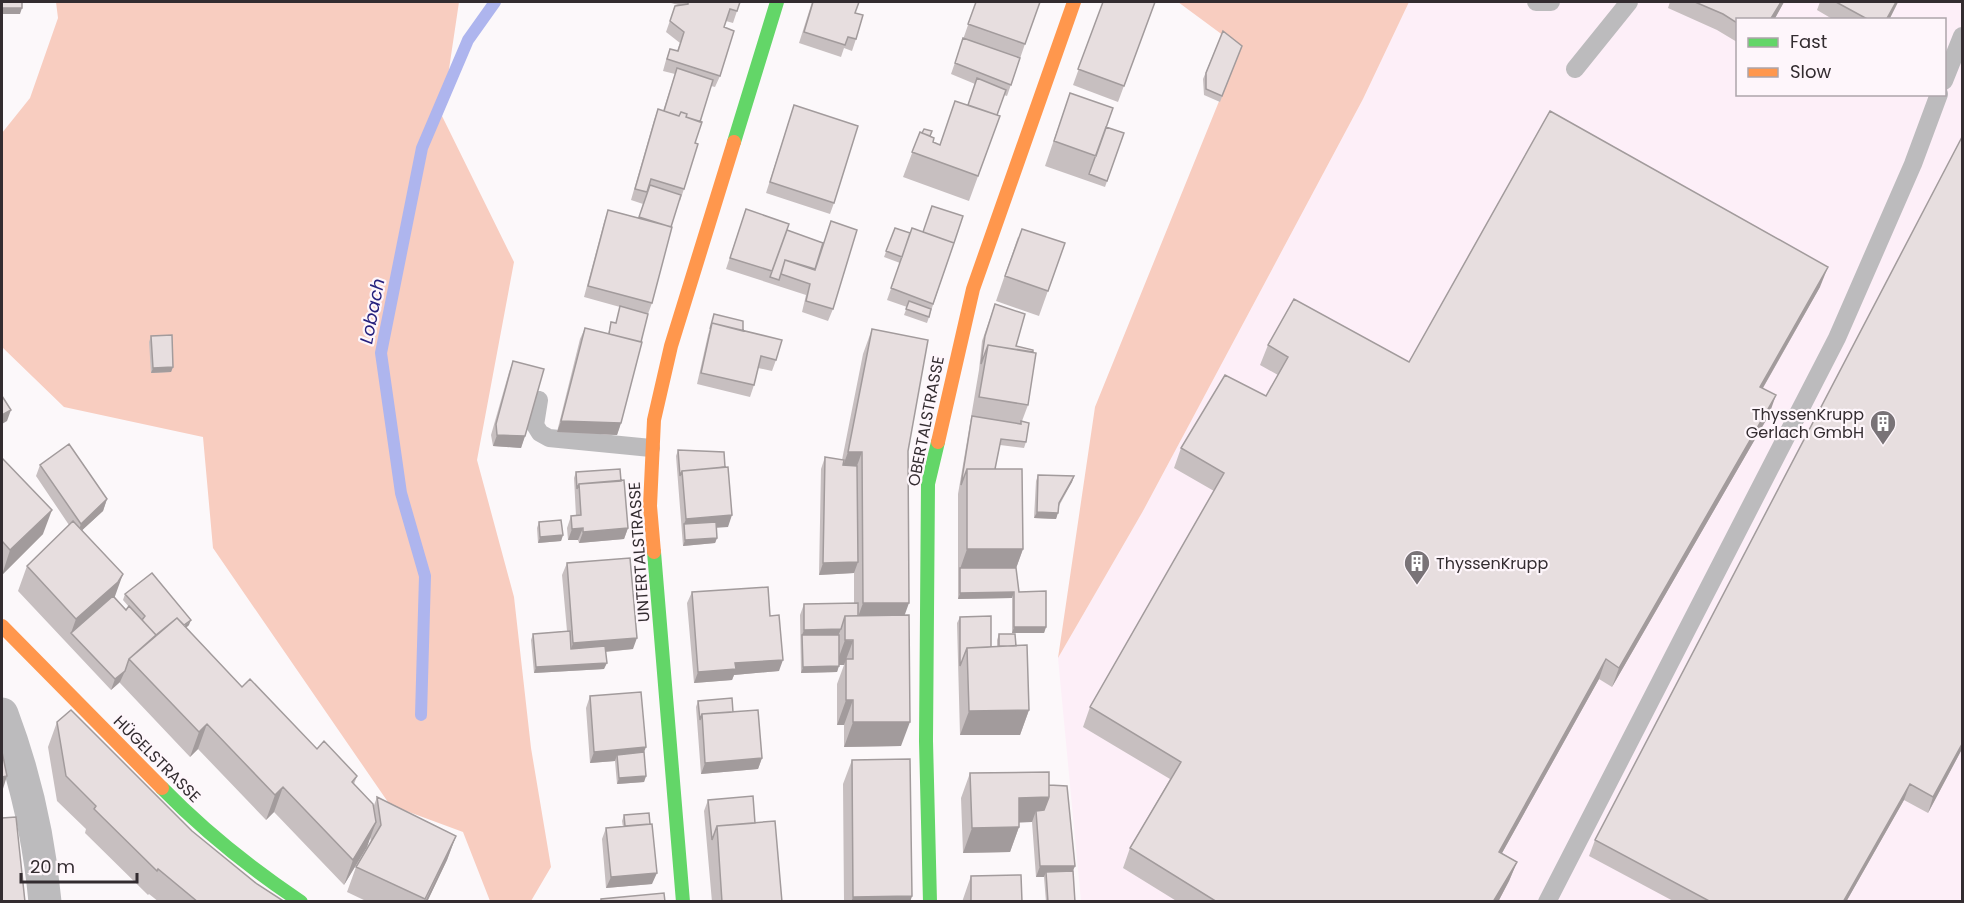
<svg xmlns="http://www.w3.org/2000/svg" width="1964" height="903" font-family="Poppins,sans-serif">
<rect width="100%" height="100%" fill="#fcf8fa"/>
<path fill="#fdeff8" fill-rule="evenodd" d="M1409 2H1962V901H1081L1058 658 1143 511 1363 99ZM1738 20H1944V94H1738Z"/>
<path fill="#f8cdc0" d="M56 2H459L442 116 514 262 477 460 514 597 531 748 551 867 531 901H490L463 832 390 805 213 548 203 437 64 407 2 347V133L30 98 58 18Z
M1178 2H1409L1363 99 1143 511 1058 658 1095 407 1239 52 1220 33Z"/>
<g fill="none" stroke-linecap="round" stroke-linejoin="round">
<path stroke="#aeb5ee" stroke-width="12" d="M421 715 425 576 401 493 381 353 422 148 468 40 495 2"/>
<path stroke="#bcbbbd" stroke-width="18" d="M1536 2H1551
M1575 69 1629 2
M1944 81 1962 36
M539 400 535 425 540 433 549 438 651 448
M1547 902 1837 338 1913 164 1939 94"/>
<path stroke="#bcbbbd" stroke-width="33" d="M2 714C25 775 39 836 45 902"/>
<path stroke="#63d668" stroke-width="14" d="M734 142 777 2
M654 552 683 902
M162 788C205 832 250 868 301 902
M930 902 926 741 928 484 938 442"/>
<path stroke="#ff974d" stroke-width="14" d="M938 442 973 289 1074 2
M654 552 650 506 654 420 671 346 734 142
M2 626 162 788"/>
</g>
<path fill="#c7bfc0" d="M670 2H740L733 23 726 21 724 27 720 76 715 87 711 86 700 122 684 189 680 201 679 200 671 227 652 303 648 314 621 423 617 435 557 432 580 339 585 328 608 334 611 322H616L620 307 584 297 604 222 608 210 639 218 644 200 643 204 631 200 654 120 658 109 663 111 675 74 663 71 666 60 670 49 677 51 680 43 666 32 675 6 678 5 671 3Z
M812 2H859L855 13 856 39 852 51 844 48 841 57 799 43Z
M976 2 1025 44 1007 96 1004 95 997 115 1000 116 969 201 903 177 920 132 930 136 933 142 940 145 968 105 975 84 951 74Z
M1103 2H1155L1118 102 1073 85Z
M1670 2H1784L1774 20H1737V42L1717 30 1668 8Z
M1820 2H1898L1889 20H1834L1817 10Z
M1223 31 1242 46 1220 102 1204 95 1203 79Z
M1070 93 1106 127 1124 133 1105 187 1045 166Z
M794 105 834 203 830 214 766 193Z
M746 209 787 230 833 309 828 321 802 312 806 295 726 269Z
M963 216 927 323 904 315 907 307 887 300 900 263 884 257 895 228 910 233 923 232Z
M1018 237 1065 243 1039 316 996 301Z
M1820 287 1763 388 1769 415 1612 687 1599 679 1502 853 1517 862 1509 881 1498 902H1178L1123 868 1130 848 1170 779 1083 727 1090 707 1214 491 1174 468 1181 448 1266 396 1278 375 1260 365 1268 345 1409 362Z
M995 304 1016 346 1028 405 1022 421 1026 442 1024 448 1000 445 995 469 1023 549 1016 568 1019 592 1046 627 1044 633H1012V598L958 599V494L979 370 982 341Z
M714 314 743 331 776 360 772 371 758 368 754 385 750 397 697 384 708 335Z
M872 329 908 451 901 746 844 747V725H837V684L844 665H839L837 672 801 673 800 615 804 604 854 603V573L819 575 821 469 825 457 842 460 863 354Z
M151 336 173 367 171 372 151 373 149 342Z
M513 361 525 436 521 448 493 446 491 435 509 372Z
M678 450 728 527H717V538L715 543 683 546 676 456Z
M2 458 43 534 2 575Z
M40 465 107 499 103 511 82 530 115 597 126 610 129 607 123 600 125 594 189 625 186 628 242 687 317 749 357 776 354 784 373 808 377 797 456 836 447 860 427 902H368L347 892 356 867 371 842 370 837 367 847 344 885 274 812 266 820 198 749 190 757 120 683V682L111 690 18 591 27 566 69 525 36 476Z
M576 472 621 481 628 528 624 539 579 543 578 540H568L567 528 571 516H576L574 478Z
M1038 475 1074 476 1072 482 1059 506 1056 519 1034 518 1036 481Z
M539 522 563 535 561 541 538 543 537 528Z
M567 563 633 649 606 652 604 669 534 673 531 640 533 634 567 631 562 575Z
M692 592 770 616 779 671 734 675 732 680 694 683 687 603Z
M960 617 991 647H997V640L999 634 1016 646 1029 710 1020 735H960L957 623Z
M590 696 644 752 646 776 644 782 617 784 615 761 590 763 586 708Z
M698 701 733 712 762 758 758 769 701 774 696 707Z
M57 722 257 884 285 902H159L149 894 148 895 85 833 86 829 57 801 48 747Z
M1962 749 1928 813 1904 800 1846 902H1675L1589 856 1595 840Z
M852 760 912 896 910 902H844L843 784Z
M970 773 1049 785 1075 866 1073 871 1075 902H1046L1044 877H1036L1032 822H1019V827L1010 852 963 853 961 798Z
M708 800 755 823 782 902H712L704 811Z
M624 815 652 884 606 888 602 839 606 828 623 827 622 821Z
M971 876 1022 902H962Z"/>
<path fill="#a29b9c" d="M1781 2H1784L1774 20H1770Z
M1896 2H1898L1889 20H1886Z
M2 8H22L20 14H2Z
M1828 267 1820 287 1752 407 1760 387Z
M173 367 171 372 151 373 153 368Z
M1776 395 1769 415 1612 687 1619 668Z
M11 410 7 421 2 424V415Z
M561 421 621 423 617 435 557 432Z
M497 435 525 436 521 448 493 446Z
M848 452H862L853 477H839Z
M1074 476 1072 482 1056 509 1059 503Z
M107 499 103 511 77 535 81 524Z
M52 510 43 534 2 575 10 550Z
M1037 512 1058 513 1056 519 1034 518Z
M732 515 728 527 684 530V524L686 519Z
M583 528 578 540H568L572 529Z
M628 528 624 539 579 543 583 532Z
M563 535 561 541 538 543 540 537Z
M717 538 715 543 683 546 685 540Z
M967 549H1023L1014 574 960 569Z
M858 562 854 573 819 575 823 563Z
M123 574 114 599 71 633 76 619Z
M1014 592 1012 598 958 599 960 593Z
M863 603H909L900 628H854Z
M191 620 189 625 138 668Z
M1014 627H1046L1044 633H1012Z
M841 629 836 641 802 635 804 630Z
M637 638 633 649 569 655 573 643Z
M845 640 853 641 844 665H836Z
M1606 659 1599 679 1492 871 1499 852Z
M783 660 779 671 734 675 732 680 694 683 698 672 735 663Z
M607 663 604 669 534 673 536 667Z
M839 666 837 672 801 673 803 667Z
M125 671 120 682 111 690 115 679Z
M846 700H853L844 725H837Z
M1029 710 1020 735H960L969 711Z
M853 722H910L901 746 844 747Z
M207 724 198 749 190 757 199 732Z
M1962 744V749L1928 813 1933 797Z
M646 747 642 758 617 755 615 761 590 763 594 752Z
M762 758 758 769 701 774 705 763Z
M7 776 2 792V777Z
M646 776 644 782 617 784 619 778Z
M1910 784 1904 800 1846 902H1843Z
M283 787 274 812 266 820 275 795Z
M1049 797 1040 822 1036 811 1032 822 1010 823 1019 798Z
M376 822 367 847 344 885 353 860Z
M1019 827 1010 852 963 853 972 828Z
M456 836 447 860 427 902H425Z
M1517 862 1509 881 1498 902H1493Z
M1040 866H1075L1070 877 1046 872 1044 877H1036Z
M657 873 652 884 606 888 611 877Z
M912 896 910 902H851L853 897Z"/>
<path fill="#e7dedf" stroke="#a29b9c" stroke-width="1.5" d="M2 2H22V8H2Z
M688 2H740L737 11 730 9 724 27 734 31 720 76 667 59 670 49 678 51 684 32 670 21 675 6 688 4Z
M813 2H859L855 13 863 15 856 39 848 37 845 45 804 32Z
M976 2H1040L1025 44 968 24Z
M1103 2H1155L1124 86 1078 69Z
M1695 2H1781L1770 20H1737V23L1723 14Z
M1836 2H1896L1886 20H1869Z
M1223 31 1242 46 1222 96 1206 89V73Z
M963 38 1020 58 1011 85 955 63Z
M677 68 713 80 700 122 686 117 687 114 681 112 679 116 664 111Z
M977 78 1006 90 997 115 968 105Z
M1070 93 1113 108 1096 156 1054 141Z
M955 101 1000 116 978 176 912 152 920 132 934 138 933 142 940 145Z
M794 105 858 126 834 203 770 182Z
M658 109 679 116 681 112 687 114 686 117 702 122 695 143 698 144 684 189 651 179 647 192 635 189Z
M1550 111 1828 267 1760 387 1776 395 1619 668 1606 659 1499 852 1517 862 1493 902H1217L1130 848 1181 762 1090 707 1224 473 1181 448 1225 375 1266 396 1288 357 1268 345 1294 299 1409 362Z
M1106 127 1124 133 1107 181 1089 174Z
M924 129 932 131 930 136 922 133Z
M1962 137V744L1933 797 1910 784 1843 902H1711L1595 840Z
M650 185 681 195 671 227 639 217Z
M932 206 963 216 954 243 923 232Z
M746 209 789 224 772 271 730 258Z
M608 210 672 227 652 303 588 286Z
M831 221 857 230 833 309 806 301 810 284 781 274 785 260 815 270Z
M895 228 910 233 902 257 886 251Z
M912 228 954 243 933 304 891 288Z
M1022 229 1065 243 1048 291 1005 276Z
M787 230 823 243 815 269 785 260 779 280 770 277Z
M909 301 931 309 929 317 906 309Z
M995 304 1025 314 1016 346 1033 350V352L988 345 981 364 985 336Z
M620 306 648 314 641 342 609 334 611 322 616 323Z
M714 314 743 321V331L712 323 710 329Z
M712 323 782 340 776 360 761 356 754 385 701 373Z
M585 328 642 342 621 423 561 421Z
M872 329 928 340 908 451 909 603H863L862 452H848Z
M172 335 173 367 153 368 151 336Z
M988 345 1036 353 1028 405 979 397Z
M513 361 544 369 525 436 497 435 496 424Z
M2 396 11 410 2 415Z
M972 416 1021 424V421L1029 423 1026 442 1001 439 995 469H967L961 485Z
M69 444 107 499 81 524 40 465Z
M678 450 724 452 725 467 682 471 680 476Z
M825 457 844 460 843 465 857 466 858 562 823 563Z
M2 458 52 510 10 550 2 541Z
M728 467 732 515 686 519 682 471Z
M620 469 621 481 579 484 577 489 576 472Z
M967 469H1022L1023 549H967Z
M1038 475 1074 476 1059 503 1058 513 1037 512Z
M624 480 628 528 583 532V528L572 529 571 516 581 515 579 484Z
M561 520 563 535 540 537 539 522Z
M73 521 123 574 118 582 76 619 27 566Z
M716 522 717 538 685 540 684 524Z
M630 558 637 638 573 643 567 563Z
M960 568H1016L1019 592 1046 591V627H1014V592L960 593Z
M152 573 191 620 184 625 177 618 156 635 142 620 145 616 125 594Z
M768 587 770 616 779 615 783 660 735 663 736 669 698 672 692 592Z
M113 596 126 610 129 606 156 635 129 659 125 671 115 679 71 633Z
M858 603V616H845L841 629 804 630V604Z
M909 615 910 722H853V700H846V659H853V640H845V616Z
M991 616V647L967 648 960 666V617Z
M177 618 242 687 250 679 317 749 324 741 357 776 352 782 373 804 376 822 353 860 283 787 275 795 207 724 199 732 129 659Z
M570 631 571 649 605 646 607 663 536 667 533 634Z
M999 634H1015L1016 646H999Z
M802 635H839V666L803 667Z
M1027 645 1029 710 969 711 967 648Z
M641 692 646 747 594 752 590 696Z
M732 698 733 712 702 714 700 720 698 701Z
M71 710 192 831 257 884 285 902H198L158 869 157 871 94 809 96 806 66 776 57 722Z
M758 710 762 758 705 763 702 714Z
M2 752 7 776 2 777Z
M644 752 646 776 619 778 617 755Z
M910 759 912 896 853 897 852 760Z
M1049 772V797L1019 798V827L972 828 970 773Z
M1049 785 1067 786 1075 866H1040L1036 811 1044 810 1049 797Z
M753 796 755 823 717 826 712 840 708 800Z
M377 797 456 836 425 899 356 867 381 825Z
M649 813 650 824 625 826 624 815Z
M16 817 25 902H2V818Z
M775 821 782 902H722L717 826Z
M652 824 657 873 611 877 606 828Z
M1073 871 1075 902H1048L1046 872Z
M1021 875 1022 902H971V876Z
M664 893 665 902H601V899Z"/>
<defs>
<g id="building-pin" transform="scale(1.35)"><path d="M0 17L-7.5 6A9.5 9.5 0 1 1 7.5 6Z" fill="#797377" stroke="#fef6fb"/><path d="M-4-6H4V6H1V3H-1V6H-4ZM-2.5-4.3h1.7v1.8h-1.7ZM.8-4.3h1.7v1.8H.8ZM-2.5-1h1.7V.8h-1.7ZM.8-1h1.7V.8H.8Z" fill="#fff"/></g>
</defs>
<g fill-rule="evenodd">
<use href="#building-pin" x="1883" y="423"/>
<use href="#building-pin" x="1417" y="563"/>
</g>
<g text-anchor="middle" dominant-baseline="central" stroke-width="4.5" stroke-linejoin="round" paint-order="stroke">
<g font-size="16" fill="#332c30" stroke="#fef6fb" text-anchor="end">
<text x="1864" y="414">ThyssenKrupp<tspan x="1864" dy="18">Gerlach GmbH</tspan></text>
<text x="1436" y="563" text-anchor="start">ThyssenKrupp</text>
</g>
<g font-size="16" fill="#332c30" stroke="#fef6fb">
<text transform="translate(926 421) rotate(-79)">OBERTALSTRASSE</text>
<text transform="translate(639 552) rotate(-94)">UNTERTALSTRASSE</text>
<text transform="translate(157 759) rotate(45)">HÜGELSTRASSE</text>
</g>
<g font-size="18" font-style="italic" fill="#26207d" stroke="#fef6fb">
<text transform="translate(372 311) rotate(-79)">Lobach</text>
</g>
</g>
<rect width="1964" height="903" fill="none" stroke="#332c30" stroke-width="6"/>
<rect x="1736" y="18" width="210" height="78" fill="#fef6fb" stroke="#ada5aa" stroke-width="1.5"/>
<rect x="1748" y="38" width="30" height="9" fill="#63d668" stroke="#ada5aa" stroke-width="1.5"/>
<text x="1790" y="48" font-size="18" fill="#332c30">Fast</text>
<rect x="1748" y="68" width="30" height="9" fill="#ff974d" stroke="#ada5aa" stroke-width="1.5"/>
<text x="1790" y="78" font-size="18" fill="#332c30">Slow</text>
<path d="M21 873v9h116v-9" fill="none" stroke="#332c30" stroke-width="3"/>
<text x="30" y="873" font-size="18" fill="#332c30" stroke="#fef6fb" stroke-width="4.5" paint-order="stroke">20 m</text>
</svg>
